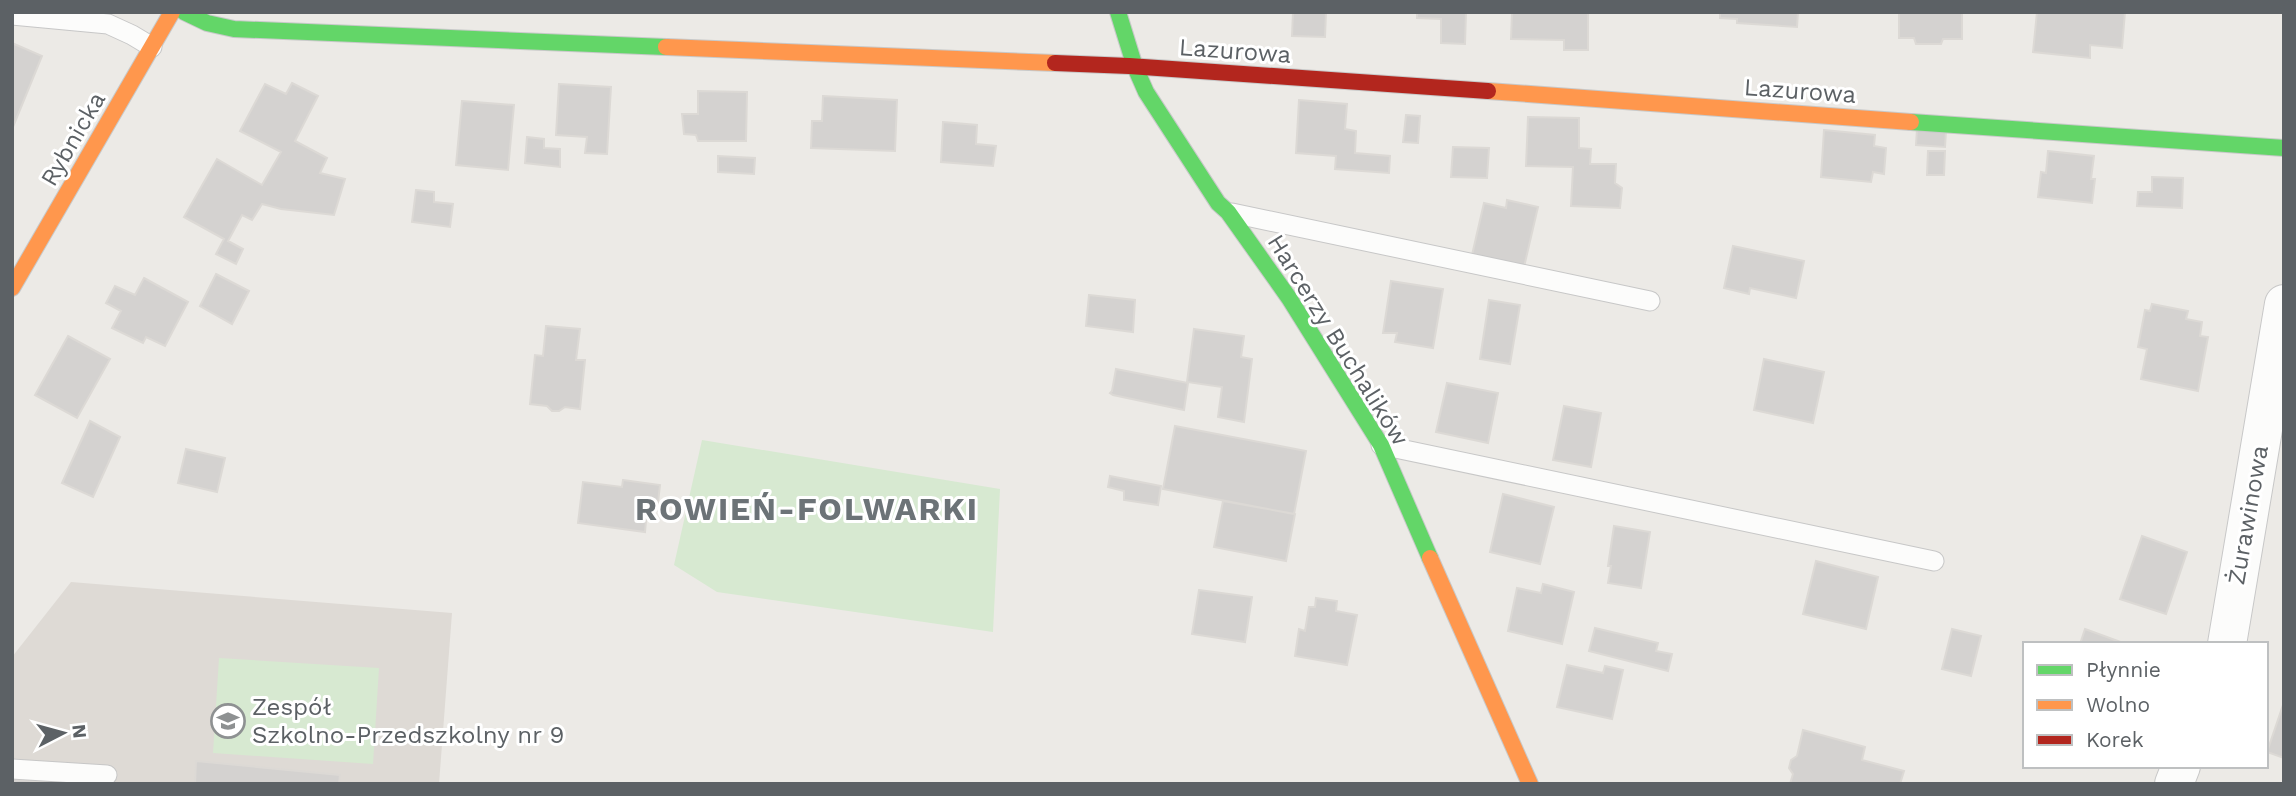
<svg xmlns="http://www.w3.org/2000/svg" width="2296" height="796" font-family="'Work Sans',sans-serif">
<rect width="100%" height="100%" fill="#eceae6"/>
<path fill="#dedad5" d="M71 582 452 613 439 784H12V657Z"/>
<path fill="#d7e9d1" d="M702 440 1000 489 993 632 717 592 674 565Z
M219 658 379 668 373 764 213 753Z"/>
<path fill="#d4d2d0" stroke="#dcd9d5" stroke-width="2" d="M1293 12H1326L1325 37 1292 36Z
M1417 12H1466L1465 44 1441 43V19L1417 18Z
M1512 12H1588V50H1564V40L1511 39Z
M1720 12H1798L1797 27 1737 23V19L1720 18Z
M1899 12H1962V39H1943L1941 44H1916L1914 38H1899Z
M2037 12H2125L2122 48 2090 45V58L2033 52Z
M12 43 42 56 13 127H12Z
M292 83 318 96 295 141 327 158 320 173 345 179 334 215 281 209 262 204 252 220 242 215 228 241 243 249 236 264 216 254 224 239 184 217 217 159 262 185 281 152 240 131 265 84 286 94Z
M559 84 611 87 607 154 585 153 587 137 556 135Z
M698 91 747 92 746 141H698L696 135 684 134 682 114H698Z
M823 96 897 100 895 151 811 148 812 121H822Z
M1299 100 1347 104 1345 129 1356 131 1355 153 1390 156 1389 173 1335 169 1336 156 1296 153Z
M462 101 514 105 508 170 456 165Z
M1406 115 1420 116 1418 143 1403 142Z
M1528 117 1579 118V148L1591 149 1590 164H1616L1615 183 1622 188 1620 208 1571 206 1573 167 1526 166Z
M943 122 977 125 976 144 996 146 993 166 941 162Z
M1917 129 1946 131 1945 147 1916 145Z
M1824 130 1875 135 1874 146 1886 148 1884 174 1873 172 1871 182 1821 177Z
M527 137 544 139V148L560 149V167L525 163Z
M1453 147 1489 148 1487 178 1451 177Z
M1928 151H1945L1944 175H1927Z
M2048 151 2094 156 2091 179H2095L2092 203 2038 197 2041 172 2046 173Z
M718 156 755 158 754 174 718 172Z
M2152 177 2183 178 2182 208 2137 206 2138 192H2152Z
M416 190 434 192V202L453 204 450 227 412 222Z
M1507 200 1538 207 1524 267 1472 255 1484 203 1506 208Z
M1733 246 1804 261 1796 298 1750 288 1749 294 1724 288Z
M216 274 249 291 232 324 200 306Z
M144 278 188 302 165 346 146 337 143 343 112 328 121 311 106 303 115 286 135 295Z
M1391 281 1443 289 1433 348 1395 342 1397 333H1383Z
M1089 295 1135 300 1133 332 1086 326Z
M1489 300 1520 305 1510 364 1480 359Z
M2152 304 2188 311 2186 319 2202 322 2200 336 2208 337 2198 391 2141 379 2147 349 2138 347 2145 310 2150 311Z
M546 326 580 329 576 360H585L580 409 565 407 559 411H552L547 406 530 404 535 355 543 356Z
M1194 329 1244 336 1241 357 1252 359 1244 422 1218 417 1222 387 1187 382Z
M68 336 110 359 77 418 35 395Z
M1764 359 1824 372 1813 423 1754 410Z
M1116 369 1188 383 1184 410 1113 395 1110 393 1112 391Z
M1447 383 1498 393 1488 443 1436 432Z
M1564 406 1601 413 1591 467 1553 460Z
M90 421 120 437 93 497 62 483Z
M1175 426 1306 451 1294 514 1163 489Z
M186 449 225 458 217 492 178 483Z
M1110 476 1161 486 1158 505 1124 500V491L1108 487Z
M623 480 660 485 657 511 647 510 645 532 578 523 583 482 622 487Z
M1503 494 1554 507 1540 564 1490 552Z
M1223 501 1295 514 1286 561 1214 547Z
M1614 526 1650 532 1641 588 1608 583 1611 566H1608Z
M2142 536 2187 552 2166 614 2120 599Z
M1816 561 1878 577 1866 629 1803 614Z
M1543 584 1574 592 1562 644 1508 631 1517 588 1541 593Z
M1199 590 1252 597 1245 642 1192 634Z
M1316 598 1337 601 1336 611 1357 615 1347 665 1295 656 1299 629 1305 631 1309 607H1315Z
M1595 628 1658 643 1656 651 1672 654 1668 671 1589 651Z
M1952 629 1981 636 1971 676 1942 669Z
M2085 629 2126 644H2080Z
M1567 665 1603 673 1605 666 1623 670 1612 719 1557 707Z
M2283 705H2284V758L2267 752Z
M1803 730 1865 747 1862 760 1904 771 1900 784H1790L1793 774 1789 768 1791 760 1797 756Z
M196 761 340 775 339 784H195Z
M12 779 65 784H12Z"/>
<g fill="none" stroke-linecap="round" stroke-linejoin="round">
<g stroke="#c7c7c7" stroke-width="21">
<path id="lane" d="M12 15 108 24 132 35 152 47
M1232 213 1650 301
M1381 445 1934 561
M12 769 107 775"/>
</g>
<g stroke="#c7c7c7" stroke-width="40">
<path id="street" d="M2227 644 2284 304
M2174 784 2181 766"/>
</g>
<g stroke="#c8c9c9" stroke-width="18">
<path id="fast" d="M184 12 207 23 234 29 666 47
M1118 12 1135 67 1146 92 1218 203 1228 212 1289 298 1381 445 1430 558
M1911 122 2284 148"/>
</g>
<g stroke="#c8c9c9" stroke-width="18">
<path id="slow" d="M666 47 1055 63
M1488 91 1911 122
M12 288 172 12
M1430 558 1530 784"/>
</g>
<g stroke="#c8c9c9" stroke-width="18">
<path id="jam" d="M1055 63 1129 66 1488 91"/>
</g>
<use href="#lane" stroke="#fcfcfb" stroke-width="19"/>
<use href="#street" stroke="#fcfcfb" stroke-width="38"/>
<use href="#fast" stroke="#63d668" stroke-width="16"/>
<use href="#slow" stroke="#ff974d" stroke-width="16"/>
<use href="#jam" stroke="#b3261e" stroke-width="16"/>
</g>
<defs>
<g id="school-ring" transform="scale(1.75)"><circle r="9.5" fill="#fff" stroke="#8e9192" stroke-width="1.5"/><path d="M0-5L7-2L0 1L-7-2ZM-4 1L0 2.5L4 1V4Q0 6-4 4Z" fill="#8e9192"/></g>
</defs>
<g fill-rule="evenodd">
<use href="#school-ring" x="228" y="721"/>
</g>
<g text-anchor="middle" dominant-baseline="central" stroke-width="6" stroke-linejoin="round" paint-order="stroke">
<g font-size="24" fill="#5c6165" stroke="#fff">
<text transform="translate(1235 51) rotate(4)">Lazurowa</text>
<text transform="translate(1800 91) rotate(4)">Lazurowa</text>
<text transform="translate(73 139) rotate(-60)">Rybnicka</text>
<text transform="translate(1338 340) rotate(58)">Harcerzy Buchalików</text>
<text transform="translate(2248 515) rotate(-80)">Żurawinowa</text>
</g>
<g font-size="24" fill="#5c6165" stroke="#fff" text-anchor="start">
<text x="252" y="707">Zespół<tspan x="252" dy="28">Szkolno-Przedszkolny nr 9</tspan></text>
</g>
<g font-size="32" font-weight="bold" letter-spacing="2" fill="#6c7377" stroke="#fff">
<text x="807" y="509">ROWIEŃ-FOLWARKI</text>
</g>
</g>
<rect width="2296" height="796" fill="none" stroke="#5c6165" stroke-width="28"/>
<rect x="2023" y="642" width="245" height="126" fill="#ffffff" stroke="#bec0c1" stroke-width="2"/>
<rect x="2037" y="665" width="35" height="10" fill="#63d668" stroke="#bec0c1" stroke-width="2"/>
<text x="2086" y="677" font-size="21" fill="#5c6165">Płynnie</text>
<rect x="2037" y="700" width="35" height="10" fill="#ff974d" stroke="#bec0c1" stroke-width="2"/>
<text x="2086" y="712" font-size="21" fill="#5c6165">Wolno</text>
<rect x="2037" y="735" width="35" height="10" fill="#b3261e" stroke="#bec0c1" stroke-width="2"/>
<text x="2086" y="747" font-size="21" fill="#5c6165">Korek</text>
<g transform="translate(63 733) rotate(84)" stroke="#ffffff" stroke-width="5" paint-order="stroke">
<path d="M0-5L12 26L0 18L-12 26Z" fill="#5c6165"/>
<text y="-10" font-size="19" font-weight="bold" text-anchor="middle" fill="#5c6165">N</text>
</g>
</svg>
